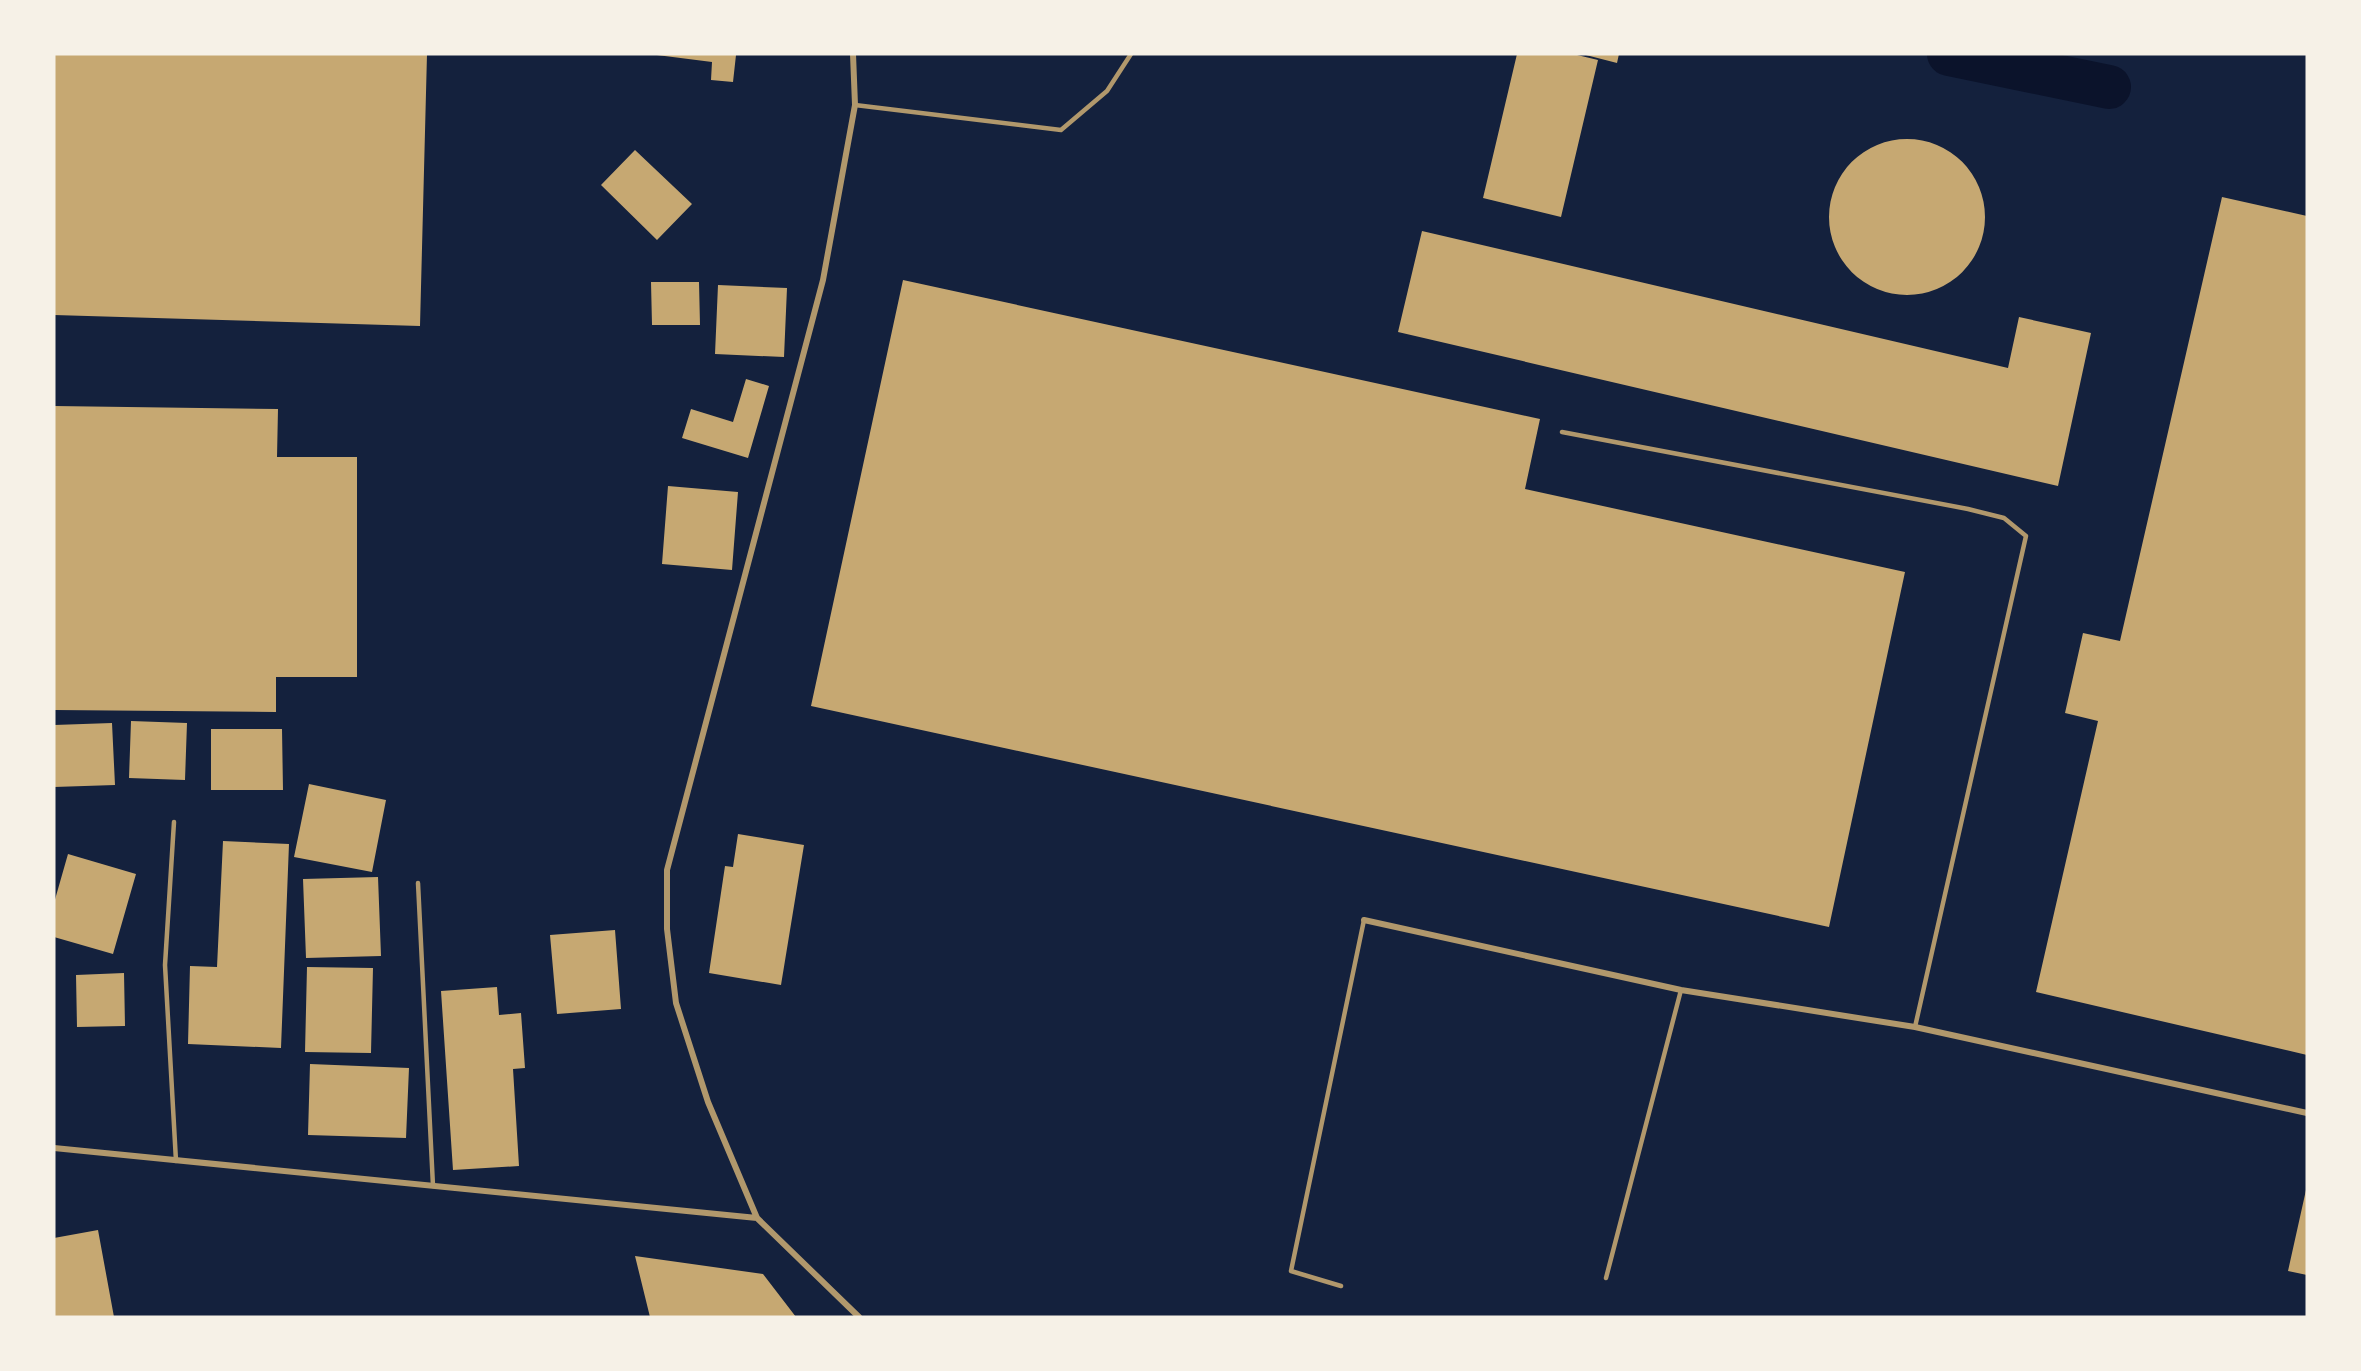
<svg xmlns="http://www.w3.org/2000/svg" width="2361" height="1371" font-family="'Fira Sans Condensed',sans-serif">
<rect width="100%" height="100%" fill="#14213d"/>
<g fill="none" stroke-linecap="round" stroke-linejoin="round">
<path stroke="#0b132b" stroke-width="44" d="M1949 54 2109 87"/>
</g>
<path fill="#c6a872" d="M54 54H427L420 326 54 315Z
M649 54 736 55 733 82 711 80 712 62Z
M1517 54H1573L1598 60 1561 217 1483 198Z
M1582 54H1619L1617 63Z
M1829 217a78 78 0 1 1 156 0a78 78 0 1 1-156 0Z
M635 150 692 204 657 240 601 185Z
M2222 197 2307 216V1055L2036 992 2098 721 2065 713 2083 633 2120 641Z
M1422 231 2008 368 2019 317 2091 333 2058 486 1398 332Z
M903 280 1540 419 1525 489 1905 572 1829 927 811 706Z
M651 282H699L700 325H652Z
M718 285 787 288 784 357 715 354Z
M746 379 769 386 748 458 682 438 691 409 733 422Z
M54 406 278 409 277 457H357V677H276V712L54 710Z
M668 486 738 492 732 570 662 564Z
M131 721 187 723 185 780 129 778Z
M112 723 115 785 54 787V725Z
M211 729H282L283 790H211Z
M309 784 386 800 372 872 294 857Z
M738 834 804 845 781 985 709 973 725 866 733 867Z
M223 841 289 844 281 1048 188 1044 190 966 217 967Z
M68 854 136 874 113 954 54 937V903Z
M378 877 381 956 306 958 303 879Z
M615 930 621 1009 557 1014 550 935Z
M307 967 373 968 371 1053 305 1052Z
M124 973 125 1026 77 1027 76 975Z
M497 987 499 1015 521 1013 525 1068 513 1069 519 1166 453 1170 441 991Z
M310 1064 409 1068 406 1138 308 1135Z
M2306 1190 2307 1191V1275L2288 1271Z
M98 1230 114 1317H54V1238Z
M635 1256 763 1274 796 1317H650Z"/>
<g fill="none" stroke-linecap="round" stroke-linejoin="round">
<path stroke="#b1986c" stroke-width="4.5" d="M855 105 1061 130 1107 91 1131 54
M1562 432 1968 509 2004 518 2026 536 1915 1027
M174 822 165 965 176 1161
M418 883 433 1186
M1606 1278 1681 990
M1341 1286 1291 1271 1364 920"/>
<path stroke="#b1986c" stroke-width="6" d="M853 54 855 105 823 280 667 870V929L676 1003 708 1102 757 1218 859 1317
M1364 920 1681 990 1915 1027 2307 1113
M54 1148 757 1218"/>
</g>
<rect width="2361" height="1371" fill="none" stroke="#f6f1e7" stroke-width="111"/>
</svg>
